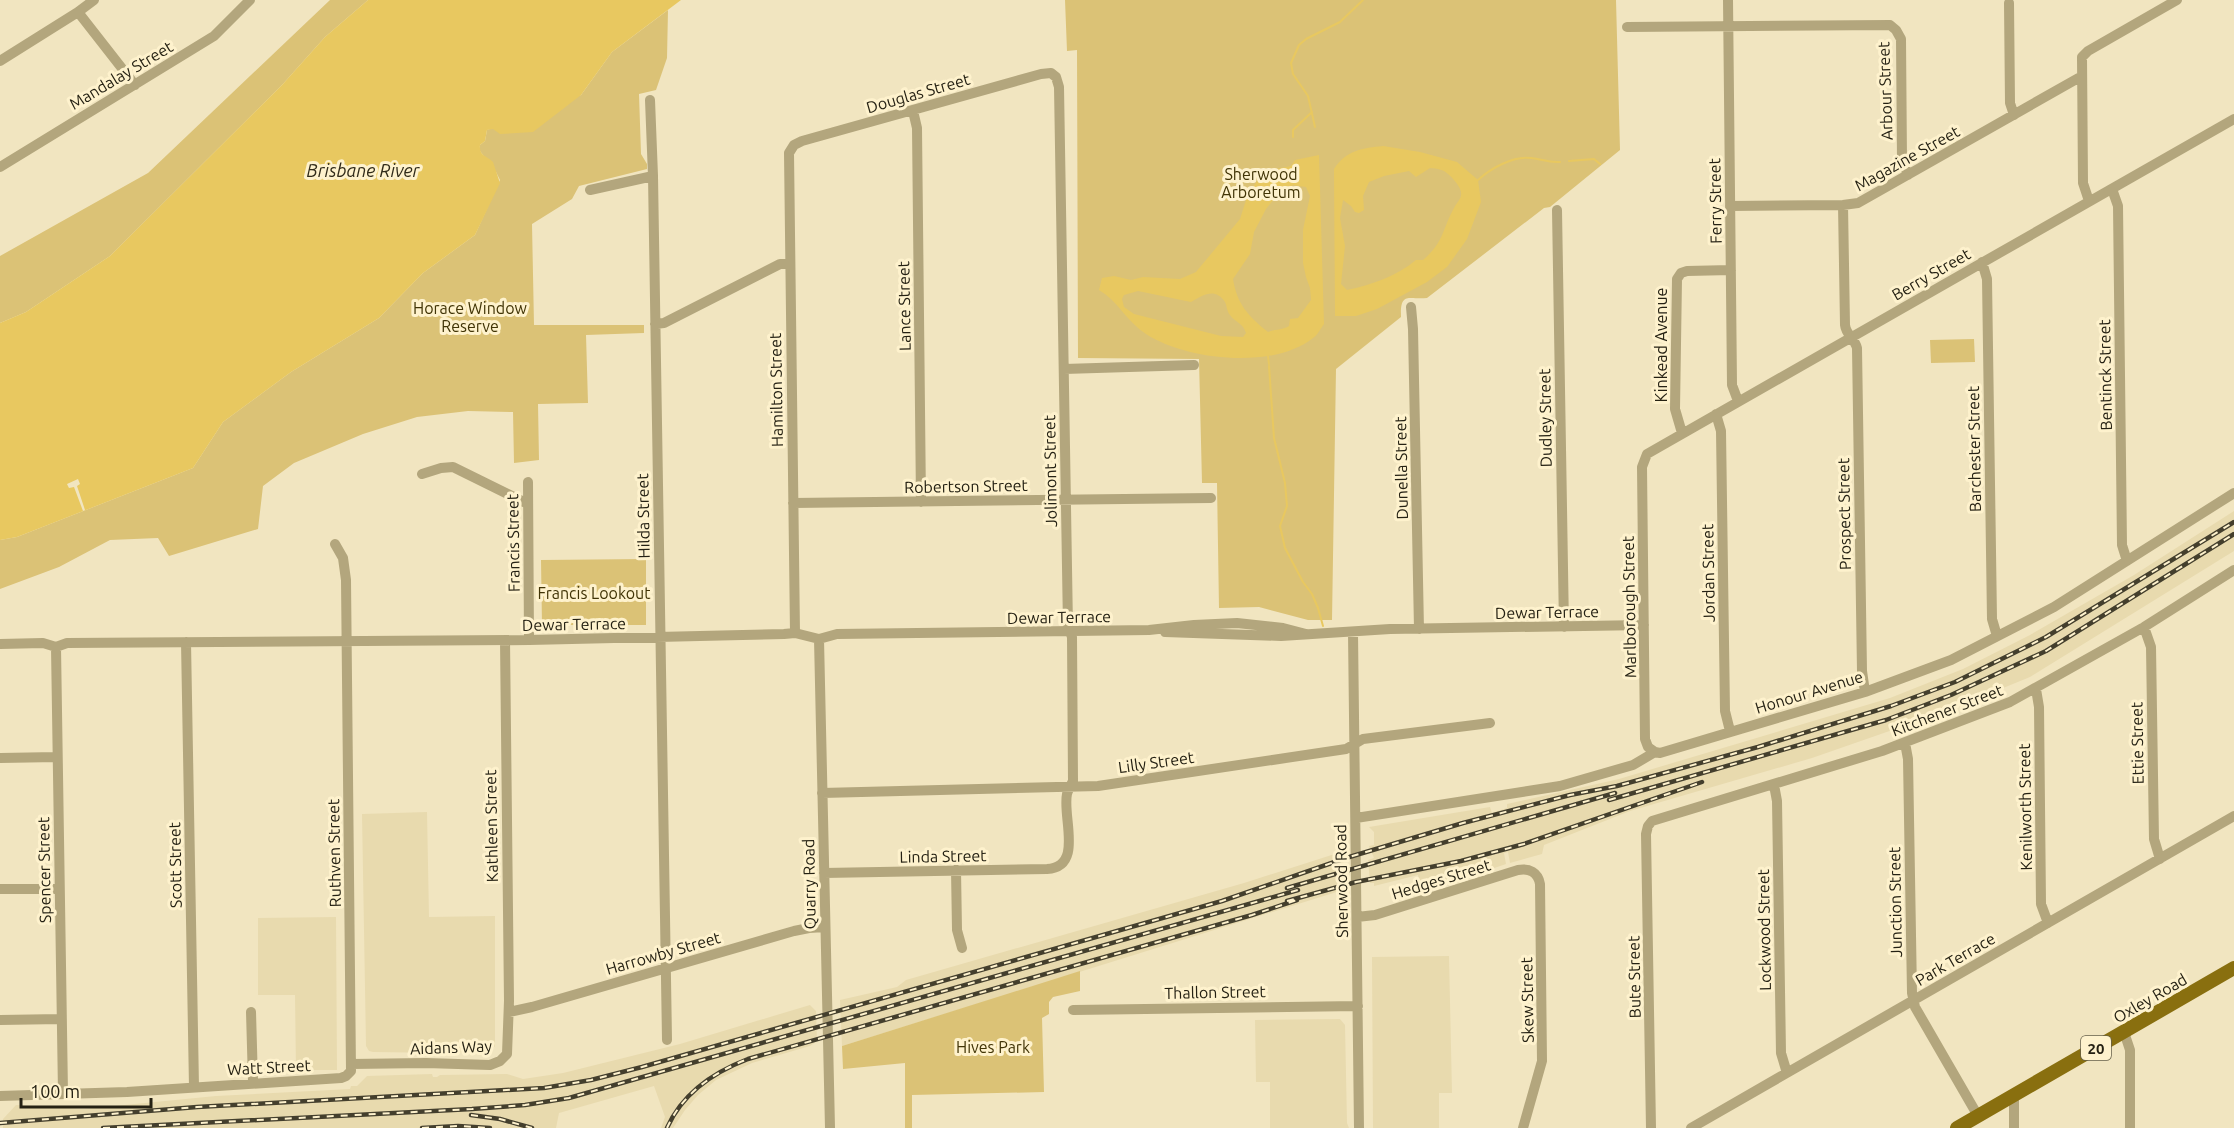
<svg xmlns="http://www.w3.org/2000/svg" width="2234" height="1128" font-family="Ubuntu,sans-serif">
<rect width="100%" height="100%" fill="#f1e5c0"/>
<path fill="#e8daae" d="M2234 511V551L2030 677 1947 711 1812 758 1630 811 1544 845 1542 854 1510 863 1508 852 1504 853 1506 864 1421 893 1418 875 1374 886V883H1370L1368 860 1374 858 1369 846 1374 845V832L1369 827 1490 807 1492 813 1507 808V804L1619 779 1890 698 1963 669 2030 635 2134 575Z
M427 812 429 917 495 916V1046L491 1051 445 1053 373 1052 369 1051 366 1046 362 814Z
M1344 851 1343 890 842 1046 840 1000 897 987 906 980 1244 883Z
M336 917 337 1070H296L295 995H258V918Z
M1449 956 1452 1093H1439V1128H1373L1372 957Z
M810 1005 816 1011 817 1041 810 1046 752 1063 716 1080 698 1095 685 1110 673 1128H661L665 1117 654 1086 559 1113 556 1128H3V1119L16 1105 84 1109 216 1096 350 1089 351 1086H357L367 1076 432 1074 433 1077H437L440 1075 507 1074 523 1079 563 1073 680 1044Z
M1340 1019 1345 1025 1347 1123 1349 1128H1270V1082H1256L1255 1020Z"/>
<path fill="#dbc276" d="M330 0H368L325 37 282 85 110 256 26 312 0 323V256L148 173Z
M1065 0H1616L1620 150 1550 207 1544 208 1427 298C1409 300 1400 291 1401 317L1336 369 1332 620H1308L1259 607 1219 608 1217 483H1202L1199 359 1078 358 1077 50 1067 51Z
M668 10 667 58 656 90 639 94 641 154 647 164V169L579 186 572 199 532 224 534 325H644V333L586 335 588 403 538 404 539 460 514 463 513 412 468 411 417 417 363 434 294 463 263 486 258 529 169 556 158 538 110 540 59 567 0 589V540L17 537 193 468 223 422 291 372 379 318 423 273 475 235 500 180 496 172 480 151V145L485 141 487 130 581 95 612 52Z
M1974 339 1975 362 1931 363 1930 340Z
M646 559V625H542L541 560Z
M1080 971V991L1053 997 1049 1002V1014L1042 1018 1044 1092 912 1095V1128H905V1063L843 1069 842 1046Z"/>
<path fill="#e8c860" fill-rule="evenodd" d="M368 0H681L612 52 581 95 533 132 500 134 493 129 487 130 485 141 480 145C479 156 486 155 493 162L500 183 475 235 423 273 379 318 291 372 223 422 193 468 17 537 0 540V323L26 312 110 256 282 85 325 37Z
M1383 146 1420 152 1457 162 1478 180 1481 202 1467 239 1447 267 1427 282 1377 309 1356 316H1335L1334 169C1346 150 1363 148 1383 146ZM1430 168C1434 168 1440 169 1444 171 1449 174 1460 185 1461 192 1462 199 1457 202 1454 208 1442 230 1444 242 1423 260H1416C1397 276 1371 285 1347 290L1341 284 1345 246 1340 218 1343 200 1351 206 1355 212 1359 213 1364 210 1363 196 1369 182 1384 176 1409 171 1416 177Z
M1319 155 1324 324C1320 329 1318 335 1313 338 1273 370 1186 360 1146 334 1127 322 1118 301 1099 290L1102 278 1114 276 1131 280 1143 277 1180 279 1196 272 1240 219 1248 194 1260 177 1276 169 1291 166 1295 160ZM1293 185 1306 187 1310 196 1303 230V263L1306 277 1310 288 1311 300 1298 318 1290 319 1289 326C1283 330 1276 329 1268 332 1248 316 1237 304 1233 279L1250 254 1254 232 1266 209 1279 193ZM1138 291 1191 302C1203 295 1215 287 1225 302 1227 306 1227 312 1230 315 1236 323 1243 323 1246 333L1243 337 1221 336 1134 314 1124 307 1122 299 1124 295Z"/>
<path fill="#f1e5c0" d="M78 479 80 484 77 486 85 510 83 511 74 487 69 488 67 484Z"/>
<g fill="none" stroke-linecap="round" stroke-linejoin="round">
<path stroke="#e8c860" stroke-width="2" d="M1315 127 1308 96 1293 74 1291 63 1299 45 1306 39 1340 22 1363 0
M1293 137V130L1312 112
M1569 161 1594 159 1600 164
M1478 180C1491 168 1513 156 1531 158 1542 159 1548 163 1560 162
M1268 356 1269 364
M1269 366 1274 438 1285 483 1287 506 1280 526 1285 548 1303 582 1312 594 1318 608 1323 626"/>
<path stroke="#b3a67d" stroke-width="10" d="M1728 0 1732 385 1738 401
M2009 3 2010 103 2014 115
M78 12 135 85
M1627 27 1890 25 1896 30 1901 39 1902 161 1908 175
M0 61 78 12 94 0
M650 100 653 176 667 1040
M913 111 917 128 921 502
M0 167 214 36 250 0
M2112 189 2118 206 2122 545 2127 561
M590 190 653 176
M2089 201 2083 183 2082 57 2088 51 2177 0
M1843 205 1845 325C1846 335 1855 339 1857 348L1862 671 1865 692
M1730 206 1843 205 1858 203 2082 76
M1557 210 1564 627
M1982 262 1987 279 1992 619 1997 636
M1411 307 1413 329 1419 629
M655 324 664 323 780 264H790
M1064 369 1194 365
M1716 414 1721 431 1725 711 1730 731
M1682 433 1675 409 1677 279 1681 273 1687 271 1731 270
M422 474 441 468 453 467 528 504
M528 482 529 640
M793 503 1211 498
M2144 627 2151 647 2154 839 2160 859
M1165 632 1281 636 1390 629 1644 625
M795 633 789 153 794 145 802 141 1041 74 1051 73 1056 77 1059 87 1068 627 1072 637 1073 781C1071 785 1068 790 1067 794 1062 817 1084 867 1047 869L824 873
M1353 633 1359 1128
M819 639 830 1128
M186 642 194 1087
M0 644 43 643 56 647 67 643 529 640 784 634 795 633 819 639 837 634 1149 630 1194 625 1237 623 1283 628 1306 634
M56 647 63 1093
M2036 689 2039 707 2041 904 2048 923
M1905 743 1908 759 1912 993 1915 1007 1978 1116
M1655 752 1648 747 1645 739 1642 467 1647 454 2234 119
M0 758 57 757
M1774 785 1777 801 1781 1053 1787 1073
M822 793 1098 786 1346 749 1363 739 1490 723
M1356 818 1560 786 1633 765 1655 752 1660 753 1865 692 1951 660 2054 607 2234 493
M956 870 957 930 962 948
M0 889H59
M1357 917 1375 915 1518 870C1529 868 1538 872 1540 884L1542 1061 1523 1128
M1073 1010 1358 1006
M251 1012 253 1082
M509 1012 532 1007 794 931 809 928 825 927
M0 1020 61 1019
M2124 1032 2130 1050V1128
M351 1064 426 1063 490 1065 500 1061 507 1054 509 1001 505 640
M2014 1095V1128
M0 1096 127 1092 341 1078 346 1076 351 1071 346 580 343 558 335 544
M1651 1128 1646 834 1648 826 1652 821 1882 751 2010 702 2144 627 2234 570
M1691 1128 2234 816"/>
<path stroke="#896f0f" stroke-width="14" d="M1957 1128 2234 968"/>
<g stroke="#443f2d" stroke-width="4.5">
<path id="rail" d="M1609 800 1886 720 1951 695 2046 651 2234 534
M1287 888 1615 793
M1287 901 1356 882 1461 861 1524 844 1702 782
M471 1115 500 1119 532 1128
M0 1123 197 1107 544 1088 591 1080 642 1067 1222 901 1346 858 1463 823 1570 795 1617 786 1758 747 1891 706 1955 682 2046 637 2234 522
M103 1128 472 1109 525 1105 569 1098 1298 890
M422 1128 458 1126 490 1128
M667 1128C682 1094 714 1072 748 1059L1252 915 1297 900"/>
</g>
<use href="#rail" stroke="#fef2cd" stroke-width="2" stroke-dasharray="7" stroke-linecap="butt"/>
</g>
<g text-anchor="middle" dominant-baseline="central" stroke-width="6" stroke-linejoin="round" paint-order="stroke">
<rect fill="#fef2cd" stroke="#66604b" stroke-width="1.5" x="2081" y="1036" width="30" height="24" rx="4.5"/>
<g font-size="15" font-weight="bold" fill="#252113">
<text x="2096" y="1048">20</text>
</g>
<g font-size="16" fill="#252113" stroke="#fef2cd">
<text transform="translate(121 75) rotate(-31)">Mandalay Street</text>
<text transform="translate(1885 91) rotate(-92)">Arbour Street</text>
<text transform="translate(918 93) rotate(-16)">Douglas Street</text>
<text transform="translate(1907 158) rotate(-29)">Magazine Street</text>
<text transform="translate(1715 201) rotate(-91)">Ferry Street</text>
<text transform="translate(1931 274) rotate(-30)">Berry Street</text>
<text transform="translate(904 306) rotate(-91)">Lance Street</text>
<text transform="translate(1661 345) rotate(-90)">Kinkead Avenue</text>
<text transform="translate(2105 375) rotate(-91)">Bentinck Street</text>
<text transform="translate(776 390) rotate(-91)">Hamilton Street</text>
<text transform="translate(1545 418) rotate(-91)">Dudley Street</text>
<text transform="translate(1974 449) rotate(-91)">Barchester Street</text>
<text transform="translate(1401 468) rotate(-91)">Dunella Street</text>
<text transform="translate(1050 471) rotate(-91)">Jolimont Street</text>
<text transform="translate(966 486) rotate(-1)">Robertson Street</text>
<text transform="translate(1844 514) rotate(-91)">Prospect Street</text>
<text transform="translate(643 516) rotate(-91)">Hilda Street</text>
<text transform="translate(513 543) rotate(-91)">Francis Street</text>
<text transform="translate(1708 573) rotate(-91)">Jordan Street</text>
<text transform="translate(1629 607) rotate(-91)">Marlborough Street</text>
<text transform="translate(1547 612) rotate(-1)">Dewar Terrace</text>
<text transform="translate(1059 617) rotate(-1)">Dewar Terrace</text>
<text transform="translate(574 624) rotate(-1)">Dewar Terrace</text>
<text transform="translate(1809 692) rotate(-17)">Honour Avenue</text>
<text transform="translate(1947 710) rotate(-21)">Kitchener Street</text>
<text transform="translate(2137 743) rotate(-91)">Ettie Street</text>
<text transform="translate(1156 762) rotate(-8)">Lilly Street</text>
<text transform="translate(2025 807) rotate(-91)">Kenilworth Street</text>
<text transform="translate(491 826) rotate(-91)">Kathleen Street</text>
<text transform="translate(334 853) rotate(-91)">Ruthven Street</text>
<text transform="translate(943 856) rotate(-1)">Linda Street</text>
<text transform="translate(175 865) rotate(-91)">Scott Street</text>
<text transform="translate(44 870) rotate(-91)">Spencer Street</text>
<text transform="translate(1441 879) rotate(-17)">Hedges Street</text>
<text transform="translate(1341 881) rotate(-91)">Sherwood Road</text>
<text transform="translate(809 884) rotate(-91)">Quarry Road</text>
<text transform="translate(1895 902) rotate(-91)">Junction Street</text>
<text transform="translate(1764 930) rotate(-91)">Lockwood Street</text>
<text transform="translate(663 953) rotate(-16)">Harrowby Street</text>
<text transform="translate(1955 959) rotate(-30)">Park Terrace</text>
<text transform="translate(1634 977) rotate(-91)">Bute Street</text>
<text transform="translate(1215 992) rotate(-1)">Thallon Street</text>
<text transform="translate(2150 998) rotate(-30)">Oxley Road</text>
<text transform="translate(1527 1000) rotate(-91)">Skew Street</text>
<text transform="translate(451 1047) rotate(-2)">Aidans Way</text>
<text transform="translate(269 1067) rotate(-3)">Watt Street</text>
</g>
<g font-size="16" fill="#413406" stroke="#fef2cd">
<text x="1261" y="174">Sherwood<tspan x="1261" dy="18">Arboretum</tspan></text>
<text x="470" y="308">Horace Window<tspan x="470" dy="18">Reserve</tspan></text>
<text x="594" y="593">Francis Lookout</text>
<text x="993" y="1047">Hives Park</text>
</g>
<g font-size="18" font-style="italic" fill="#312b19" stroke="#fef2cd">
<text x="363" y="170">Brisbane River</text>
</g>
</g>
<path d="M21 1098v9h130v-9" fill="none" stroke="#252113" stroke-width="3"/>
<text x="30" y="1098" font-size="18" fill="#252113" stroke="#fef2cd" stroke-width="4.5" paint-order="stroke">100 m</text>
</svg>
